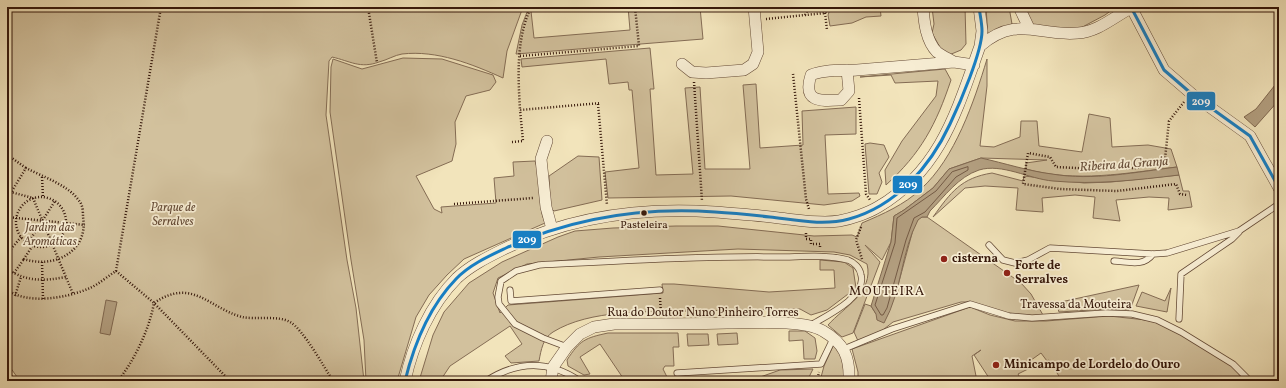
<svg xmlns="http://www.w3.org/2000/svg" width="1286" height="388" font-family="Vollkorn,serif">
<rect width="100%" height="100%" fill="#f2e4bb"/>
<filter id="stains"><feTurbulence type="fractalNoise" baseFrequency=".005" numOctaves="4"/><feColorMatrix values="0 0 0 0 .2 0 0 0 0 .09 0 0 0 0 .02 0 0 0 .5 -.17"/></filter>
<radialGradient id="worn" r=".72"><stop offset=".6" stop-color="#630" stop-opacity="0"/><stop offset="1" stop-color="#630" stop-opacity=".3"/></radialGradient>
<path fill="#d2c19d" stroke="#846c54" d="M7 7H523L507 51 503 78C472 64 437 50 402 54 395 55 387 60 379 62 360 69 350 61 332 57L329 61 326 115 347 260 356 308 364 381H20L7 363Z
M529 7H575L531 11 534 38 630 30 628 7H700L703 39 516 54 522 25Z
M831 7H880L881 16 866 17 852 23 830 26 828 15Z
M932 7H965L966 44 961 50 949 55 942 51 932 33 934 24Z
M986 7H1009L1012 24 988 37Z
M1022 7H1088L1090 11 1098 7H1116L1105 15 1073 32 1029 26Z
M650 48 654 89H650L656 175 693 174 685 88 700 87 705 169H750L743 85 756 84 760 148 803 145 802 111 856 107V134L825 135 828 194 859 193 860 196 852 201 824 205 731 196 608 198 605 172 639 168 632 90H629L628 82 609 84 606 59 522 67 521 59Z
M403 58 442 59 493 75 496 82 490 90 466 96 455 122 456 144 452 161 416 176 434 209 442 213 441 207 496 203 494 178 514 176 513 162 535 161C544 183 536 202 545 223L464 259 447 275 429 295 416 317 397 381H366L364 340 351 260 330 112 331 67 333 59 362 69Z
M987 59V86L980 146 994 147 1020 137 1021 121H1037L1039 146 1082 152 1089 114 1110 118 1112 147 1148 145 1171 149 1177 167C1127 173 1075 183 1026 169V163L1047 160 981 158 949 169 933 188 904 210 894 216 891 242 882 260 865 245 880 262 853 333 842 337 828 325C844 307 874 292 867 264L850 255 834 252 738 249 599 257 527 264 498 278 493 293 500 313 508 305 663 293 662 284H674L769 292 835 288 834 270H820V260L844 262 853 268 856 288 827 310 811 315 800 309C764 310 727 310 691 311 649 312 590 309 553 332 543 338 541 350 539 361L511 363 505 356 522 344 510 326 450 366 440 381H419L433 335 444 312 469 283 502 262 558 237 575 231 613 228 676 226H718L814 236 852 235 857 237 862 223C883 214 904 205 921 189 955 158 974 102 987 59Z
M945 69 951 80C936 125 921 153 886 185L885 170 902 141 936 96 938 81 895 83 891 75 860 77Z
M870 143 884 145 889 157 879 173 882 182 877 194H869L865 144Z
M578 156 599 157 602 200 554 211 550 207 549 176Z
M992 173 1023 181 1024 176 1084 183 1111 182 1179 175 1183 191H1189L1192 207 1168 210 1169 198 1149 197 1116 200 1120 221 1093 218 1095 197 1075 195 1042 198 1043 212 1016 210 1018 188 985 186 965 188 933 217C951 192 961 178 992 173Z
M922 217H927L1021 283 1031 294 1043 315C1016 319 993 309 968 302H961L893 322 879 333 858 341 854 332 865 304 871 306 876 314 897 289 914 226 918 219Z
M1139 285 1130 310 1106 309 1059 312 1056 303Z
M1171 288 1167 312 1136 306 1142 292 1165 301Z
M970 307 990 315 1015 321H1046L1109 316 1155 321 1187 338 1233 366 1244 381H1062L1049 360 1047 361 1041 353 1027 363 1030 368 1018 374 1022 381H991L974 355 981 350 972 356 977 381H858V372L852 349Z
M789 331H805L815 338 817 351 815 359H804L803 340 789 341Z
M608 333H678L679 347H673L674 366H665L663 369 669 381H625L600 344 580 357 590 374 584 375 568 366 567 360C580 340 585 338 608 333Z
M737 333 738 344 718 345 717 334Z
M687 334H708L709 345 688 346Z
M834 344C843 356 844 366 844 381H820L824 366Z
M813 369 807 381H749L780 370Z"/>
<path fill="#b29e7f" stroke="#806850" d="M1279 80V100L1255 127 1244 117 1256 109Z
M981 158C1004 163 1028 171 1052 174 1093 181 1136 172 1177 167L1179 175C1137 180 1096 185 1053 181 1029 179 1002 163 979 170 958 177 945 196 930 211L927 217H922L918 220C901 252 902 291 884 323L877 320 876 314 871 306 891 242 894 216 904 210 933 188 949 169Z
M106 300 117 302 110 335 100 333Z"/>
<g fill="none" stroke-linecap="round" stroke-linejoin="round">
<path stroke="#745a44" stroke-width="1" d="M968 167V170L956 177 925 212 914 218 906 240 887 308 883 315H881L875 305 895 243 897 218 936 191 952 172Z"/>
<g stroke="#644a36" stroke-width="7">
<path id="service" d="M989 245 1003 260 1015 263 1028 260 1050 248 1153 254 1167 253 1239 231 1279 204
M1114 261C1130 262 1143 267 1153 254
M510 290 511 301 660 290
M1179 319 1181 274 1232 239 1239 232
M567 347 543 338 515 324 499 304 498 297 501 281 516 271 539 265C618 261 698 256 778 257 800 257 827 254 848 260 854 262 860 268 861 275 867 297 826 316 811 325
M844 349 892 329 970 304 1009 316 1032 318 1106 313 1132 314 1157 320 1181 332 1233 364 1250 381
M677 373 821 364 833 339
M486 381C517 361 549 360 580 381"/>
</g>
<g stroke="#644a36" stroke-width="12">
<path id="minor" d="M923 7C924 22 926 41 937 52 942 56 949 59 954 62
M1019 7 1029 28
M1131 7 1164 70 1193 95 1250 136 1279 188
M980 46C1017 14 1039 37 1078 33 1098 32 1115 16 1133 7
M682 64 692 72 706 73 744 70 753 64 758 52 754 7
M847 70 849 91 841 100C821 101 802 103 811 75 824 69 842 71 857 70L954 62 974 65
M547 141 541 159 546 207 552 229
M405 381C413 344 430 305 457 278 470 266 486 258 502 250 567 217 642 207 715 212 736 214 757 215 779 218 798 220 820 224 839 221 851 219 868 213 878 207 941 170 957 110 980 46L982 31 979 7
M551 381 553 367 567 347 580 334 594 327 614 324C652 324 689 324 727 323 751 323 804 319 823 331 844 343 850 357 849 381"/>
</g>
<g stroke="#644a36" stroke-width="14">
<path id="tertiary" d="M7 380 8 381"/>
</g>
<path stroke="#35170a" stroke-width="2.5" stroke-dasharray="1 2" stroke-linecap="butt" d="M368 7 377 63
M531 7C516 39 518 76 520 110L601 103
M825 13 827 30
M805 15 809 7
M766 19 825 13 828 7
M520 56 639 46 635 7
M793 74 806 199 809 209
M694 82 702 201
M859 98 866 194 870 200
M1184 102 1169 121 1165 159 1137 168 1095 169 1056 167 1050 157 1028 153 1023 184 1060 189 1117 191 1176 184 1180 194 1187 195
M598 104 607 205
M512 142 523 141 520 110
M7 152 9 156 26 168
M42 177 43 197
M7 191 33 198 73 294
M16 222a25 25 0 1 1 50 0a25 25 0 1 1-50 0Z
M7 199 26 168C43 177 69 185 80 202 83 206 83 213 83 217 89 252 53 269 24 259L33 245
M454 204 533 198
M7 217 85 225
M861 227 856 240 862 259
M806 233V239H811V244H820V249
M28 243 55 201
M7 244 11 250
M7 254 21 237
M42 262 43 299
M7 269C27 282 44 281 66 277
M116 271 154 303 230 381
M14 273 24 259
M7 290C29 305 67 298 90 288 99 284 108 276 116 271L161 7
M15 296 21 277
M660 298 661 313
M118 381C135 359 149 330 154 303 192 277 209 308 242 317 256 320 278 315 290 322 303 329 324 367 333 381
M817 381 819 372"/>
<use href="#service" stroke="#f7edd3" stroke-width="5.5"/>
<use href="#minor" stroke="#f7edd3" stroke-width="11"/>
<use href="#tertiary" stroke="#f7edd3" stroke-width="13"/>
<g stroke="#f7edd3" stroke-width="6">
<path id="bus-1" d="M1131 7 1164 70 1193 95 1250 136 1279 188
M405 381C414 344 429 307 456 279 469 265 489 256 506 248 572 218 643 207 715 212 733 213 752 215 770 217 796 220 823 226 849 219 896 206 930 167 950 124 960 103 982 52 982 31 982 23 980 15 979 7"/>
</g>
<use href="#bus-1" stroke="#187ec2" stroke-width="3"/>
</g>
<circle fill="#35170a" stroke="#f7edd3" stroke-width="1.5" cx="644" cy="213" r="3.5"/>
<g fill="#8f2418" stroke="#f7edd3" stroke-width="1.5">
<circle cx="944" cy="259" r="4"/>
<circle cx="1007" cy="273" r="4"/>
<circle cx="996" cy="365" r="4"/>
</g>
<g text-anchor="middle" dominant-baseline="central" stroke-width="3.5" stroke-linejoin="round" paint-order="stroke">
<g font-size="11" fill="#35170a" stroke="#f7edd3">
<text x="644" y="225">Pasteleira</text>
</g>
<g font-size="12" font-style="italic" fill="#644a36" stroke="#f7edd3">
<text x="173" y="208">Parque de<tspan x="173" dy="14">Serralves</tspan></text>
<text x="50" y="228">Jardim das<tspan x="50" dy="14">Aromáticas</tspan></text>
</g>
<g font-size="12" font-weight="bold" fill="#35170a" stroke="#f7edd3" text-anchor="start">
<text x="952" y="259">cisterna</text>
<text x="1015" y="266">Forte de<tspan x="1015" dy="14">Serralves</tspan></text>
<text x="1004" y="365">Minicampo de Lordelo do Ouro</text>
</g>
<g font-size="12" fill="#35170a" stroke="#f7edd3">
<text x="1076" y="305">Travessa da Mouteira</text>
<text x="703" y="313">Rua do Doutor Nuno Pinheiro Torres</text>
</g>
<g font-size="13" font-style="italic" fill="#674d39" stroke="#f7edd3">
<text transform="translate(1124 165) rotate(-4)">Ribeira da Granja</text>
</g>
<g font-size="13" letter-spacing="1" fill="#35170a" stroke="#f7edd3">
<text x="887" y="292">MOUTEIRA</text>
</g>
</g>
<g stroke="#f7edd3" stroke-width="1.5">
<rect x="1186" y="91" width="30" height="20" rx="4" fill="#187ec2"/>
<rect x="892" y="175" width="31" height="19" rx="4" fill="#187ec2"/>
<rect x="512" y="230" width="30" height="19" rx="4" fill="#187ec2"/>
</g>
<g font-size="11" text-anchor="middle" font-weight="bold" fill="#fff">
<text x="1201" y="105">209</text>
<text x="908" y="188">209</text>
<text x="527" y="243">209</text>
</g>
<rect width="1286" height="388" fill="none" stroke="#f2e4bb" stroke-width="24"/>
<rect x="8" y="8" width="1270" height="372" fill="none" stroke="#35170a" stroke-width="2"/>
<rect x="12" y="12" width="1262" height="364" fill="none" stroke="#35170a"/>
<rect width="100%" height="100%" filter="url(#stains)"/>
<rect width="100%" height="100%" fill="url(#worn)"/>
</svg>
